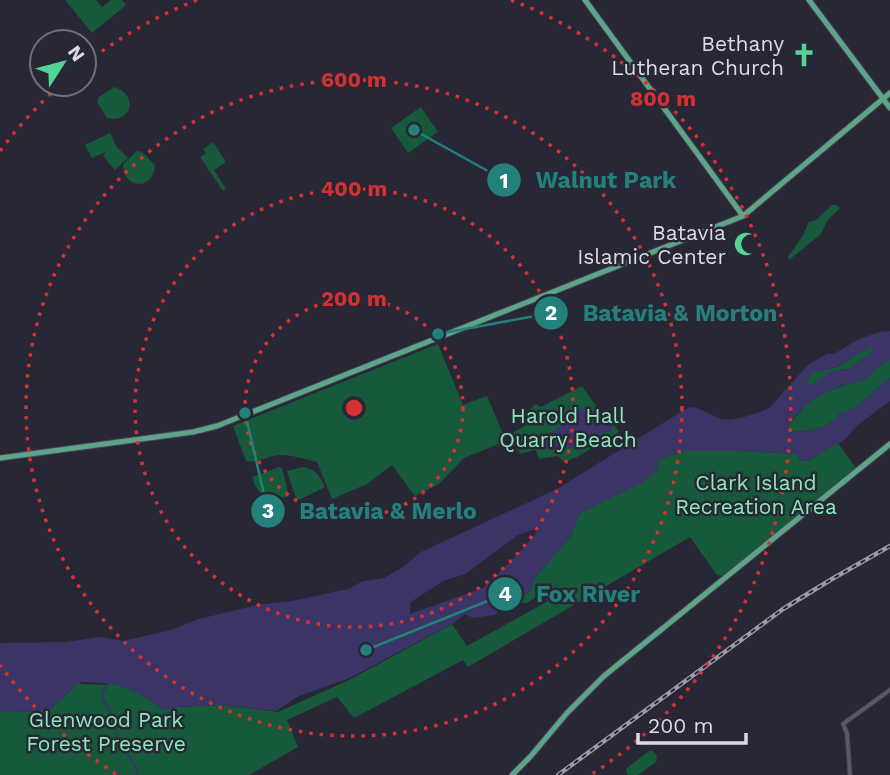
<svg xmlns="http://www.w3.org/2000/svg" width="890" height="775" font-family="'Work Sans',sans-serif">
<rect width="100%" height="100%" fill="#282736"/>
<path fill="#17593b" d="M65 0H96L102 7 111 0H122L126 5 92 33Z
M114 87C139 94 132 124 107 118L97 102 99 97Z
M421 107 438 132 408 153 391 128Z
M110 133 116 146 128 158 115 170 103 156 106 152 92 158 85 145Z
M213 142 226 162 214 170 226 189 223 191 200 157 206 153 203 149Z
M137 151 142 152 155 165C154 191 123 190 123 164Z
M832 205H837L840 208 827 221 821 234 789 260 788 257 802 237 809 222 816 220Z
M438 344 463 405 487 396 506 441 464 458 439 484 415 496 392 465 367 484 332 499 317 462C305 459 293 455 281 455 269 455 258 464 246 461L233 426Z
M869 348H872L874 351 849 369 840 370 812 385H807C807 367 826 372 839 366 849 360 858 353 869 348Z
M886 360H890V378L855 408 839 414 835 420 824 427 805 431 794 432 789 429 788 426 804 407 818 395 850 383 864 380Z
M582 386 601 413 611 421 619 432 577 457 564 462 558 456 539 459 536 450 520 454 509 435 531 422 529 410 536 404 541 407Z
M838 443 856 468 724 576 717 575 690 537 468 667 463 660 354 718 337 697 287 720 298 747 249 775H0V712L48 711 80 682 81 684 107 685 109 682C132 687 146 697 164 710L176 707 220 705 278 712 351 679 452 624 467 646 548 601 539 595 527 603H512L529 592 534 579 570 537 579 514 602 502 659 460 665 457 684 451H741L797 454 801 461 809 460Z
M279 467 282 468 289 496C269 503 258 497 252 477Z
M302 467C315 468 320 476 325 487L299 500 296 498 287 471Z
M649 751H653L657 756 656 762 638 775H628L626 771 627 768Z"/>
<path fill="#3b3467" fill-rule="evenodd" d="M890 331V360C879 363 874 375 863 380 859 382 852 382 847 384 820 393 805 402 788 426L789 429 794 432 805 431 824 427 835 420 839 414 855 408 890 378V401L859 424 844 440 809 460 801 461 797 454 741 451H684L665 457 659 460 657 470 646 481 579 514 570 537 534 579 529 592 494 615 473 618 465 614 455 622 350 678 299 696 276 711 220 705 176 707 164 710C131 686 121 683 80 682L48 711 0 712V643L65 642 100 637 123 641 171 630 199 619 257 605 292 601 348 589 363 581 384 578 403 567 421 552 557 489 689 407C700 407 710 415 721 419 731 422 761 413 770 407L809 364 827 354H834L859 339 880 332ZM870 348H873L874 351 849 369 829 372 814 384 807 385 808 378C818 367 828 372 839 365 850 360 858 353 870 348ZM541 527 520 552 483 588 410 614 411 602 443 581 465 574 518 535Z
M584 408 600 413 613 428 612 431 602 433 600 438 589 440 581 447 558 448 552 450 545 447 544 442 545 436 561 426 560 422 570 412 573 414Z"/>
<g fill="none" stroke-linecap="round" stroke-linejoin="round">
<path stroke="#3b3467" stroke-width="2" d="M109 682 103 692 102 697 113 716
M114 719 117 737 135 766 138 775"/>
<g stroke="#464552" stroke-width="5">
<path id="minor" d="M850 775 847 733 843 724 890 690"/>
</g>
<g stroke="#464552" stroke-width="7">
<path id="major" d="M585 0 743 216
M809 0 890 108
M0 458 193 432 217 426 743 216 890 93
M512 775 530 757 567 713 604 676 890 444"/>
</g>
<use href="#minor" stroke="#585869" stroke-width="3.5"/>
<use href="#major" stroke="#5da488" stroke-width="5"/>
<g stroke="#9b9aa6" stroke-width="4.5">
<path id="rail" d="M558 775 783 609 832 579 890 546"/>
</g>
<use href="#rail" stroke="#282736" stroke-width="2" stroke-dasharray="5" stroke-linecap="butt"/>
</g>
<g fill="none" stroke="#d63131" stroke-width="3.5" stroke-dasharray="3.5 7">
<circle cx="354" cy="408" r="109"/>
<circle cx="354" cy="408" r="219"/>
<circle cx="354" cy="408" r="328"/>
<path d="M116 774A437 437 0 0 1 0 665M0 151A437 437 0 0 1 59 86M85 64A437 437 0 0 1 197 0M511 0A437 437 0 0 1 592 774"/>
</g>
<defs>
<g id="church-bare" transform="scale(1.89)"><path d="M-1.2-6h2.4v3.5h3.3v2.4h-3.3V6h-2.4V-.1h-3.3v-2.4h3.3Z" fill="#54d396" stroke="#282736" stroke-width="2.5" paint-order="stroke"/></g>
<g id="mosque-bare" transform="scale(1.89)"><path d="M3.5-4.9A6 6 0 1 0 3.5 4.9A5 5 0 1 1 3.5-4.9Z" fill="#54d396" stroke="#282736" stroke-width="2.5" paint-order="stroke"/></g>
</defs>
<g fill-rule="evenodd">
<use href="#church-bare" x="804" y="55"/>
<use href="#mosque-bare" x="746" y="244"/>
</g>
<g text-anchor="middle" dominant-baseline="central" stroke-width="5" stroke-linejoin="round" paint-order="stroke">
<g font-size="21" fill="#dbdbe5" stroke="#282736" text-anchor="end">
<text x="784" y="43">Bethany<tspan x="784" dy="24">Lutheran Church</tspan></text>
<text x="726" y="232">Batavia<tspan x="726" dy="24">Islamic Center</tspan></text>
</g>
<g font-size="21" fill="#8beab7" stroke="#282736">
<text x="568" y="415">Harold Hall<tspan x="568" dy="24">Quarry Beach</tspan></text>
<text x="756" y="482">Clark Island<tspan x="756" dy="24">Recreation Area</tspan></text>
<text x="106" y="719">Glenwood Park<tspan x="106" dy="24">Forest Preserve</tspan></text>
</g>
</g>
<circle cx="354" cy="408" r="10" fill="#d63131" stroke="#282736" stroke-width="3.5"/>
<g font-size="21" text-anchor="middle" font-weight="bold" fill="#d63131" stroke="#282736" stroke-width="5" stroke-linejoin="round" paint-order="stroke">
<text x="354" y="87">600 m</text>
<text x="663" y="106">800 m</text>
<text x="354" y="196">400 m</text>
<text x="354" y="306">200 m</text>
</g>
<path fill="none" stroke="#23807a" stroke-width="2.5" d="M414 130L504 180M438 334L551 313M245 413L268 511M366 650L505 594"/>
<g fill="#23807a" stroke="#282736" stroke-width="2.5">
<circle cx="414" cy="130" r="7"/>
<circle cx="438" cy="334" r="7"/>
<circle cx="245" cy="413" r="7"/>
<circle cx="366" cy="650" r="7"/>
<circle cx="504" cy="180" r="18"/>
<circle cx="551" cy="313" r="18"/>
<circle cx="268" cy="511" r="18"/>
<circle cx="505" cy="594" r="18"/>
</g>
<g font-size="21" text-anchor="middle" font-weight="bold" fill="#fff">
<text x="504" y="188">1</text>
<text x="551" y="320">2</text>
<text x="268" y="518">3</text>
<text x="505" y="601">4</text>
</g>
<g font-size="23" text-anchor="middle" font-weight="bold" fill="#23807a" stroke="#282736" stroke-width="5" stroke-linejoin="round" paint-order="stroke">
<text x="606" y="188">Walnut Park</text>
<text x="680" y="321">Batavia &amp; Morton</text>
<text x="388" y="519">Batavia &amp; Merlo</text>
<text x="588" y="602">Fox River</text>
</g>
<g transform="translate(63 63) rotate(54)"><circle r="33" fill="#282736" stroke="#706f7c" stroke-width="2"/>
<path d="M0-5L12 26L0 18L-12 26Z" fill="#54d396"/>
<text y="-10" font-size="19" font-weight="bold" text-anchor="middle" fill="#dbdbe5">N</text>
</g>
<path d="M638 733v10h108v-10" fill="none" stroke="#dbdbe5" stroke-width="3.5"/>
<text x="648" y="733" font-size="21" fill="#dbdbe5" stroke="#282736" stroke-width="5" paint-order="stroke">200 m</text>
</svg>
